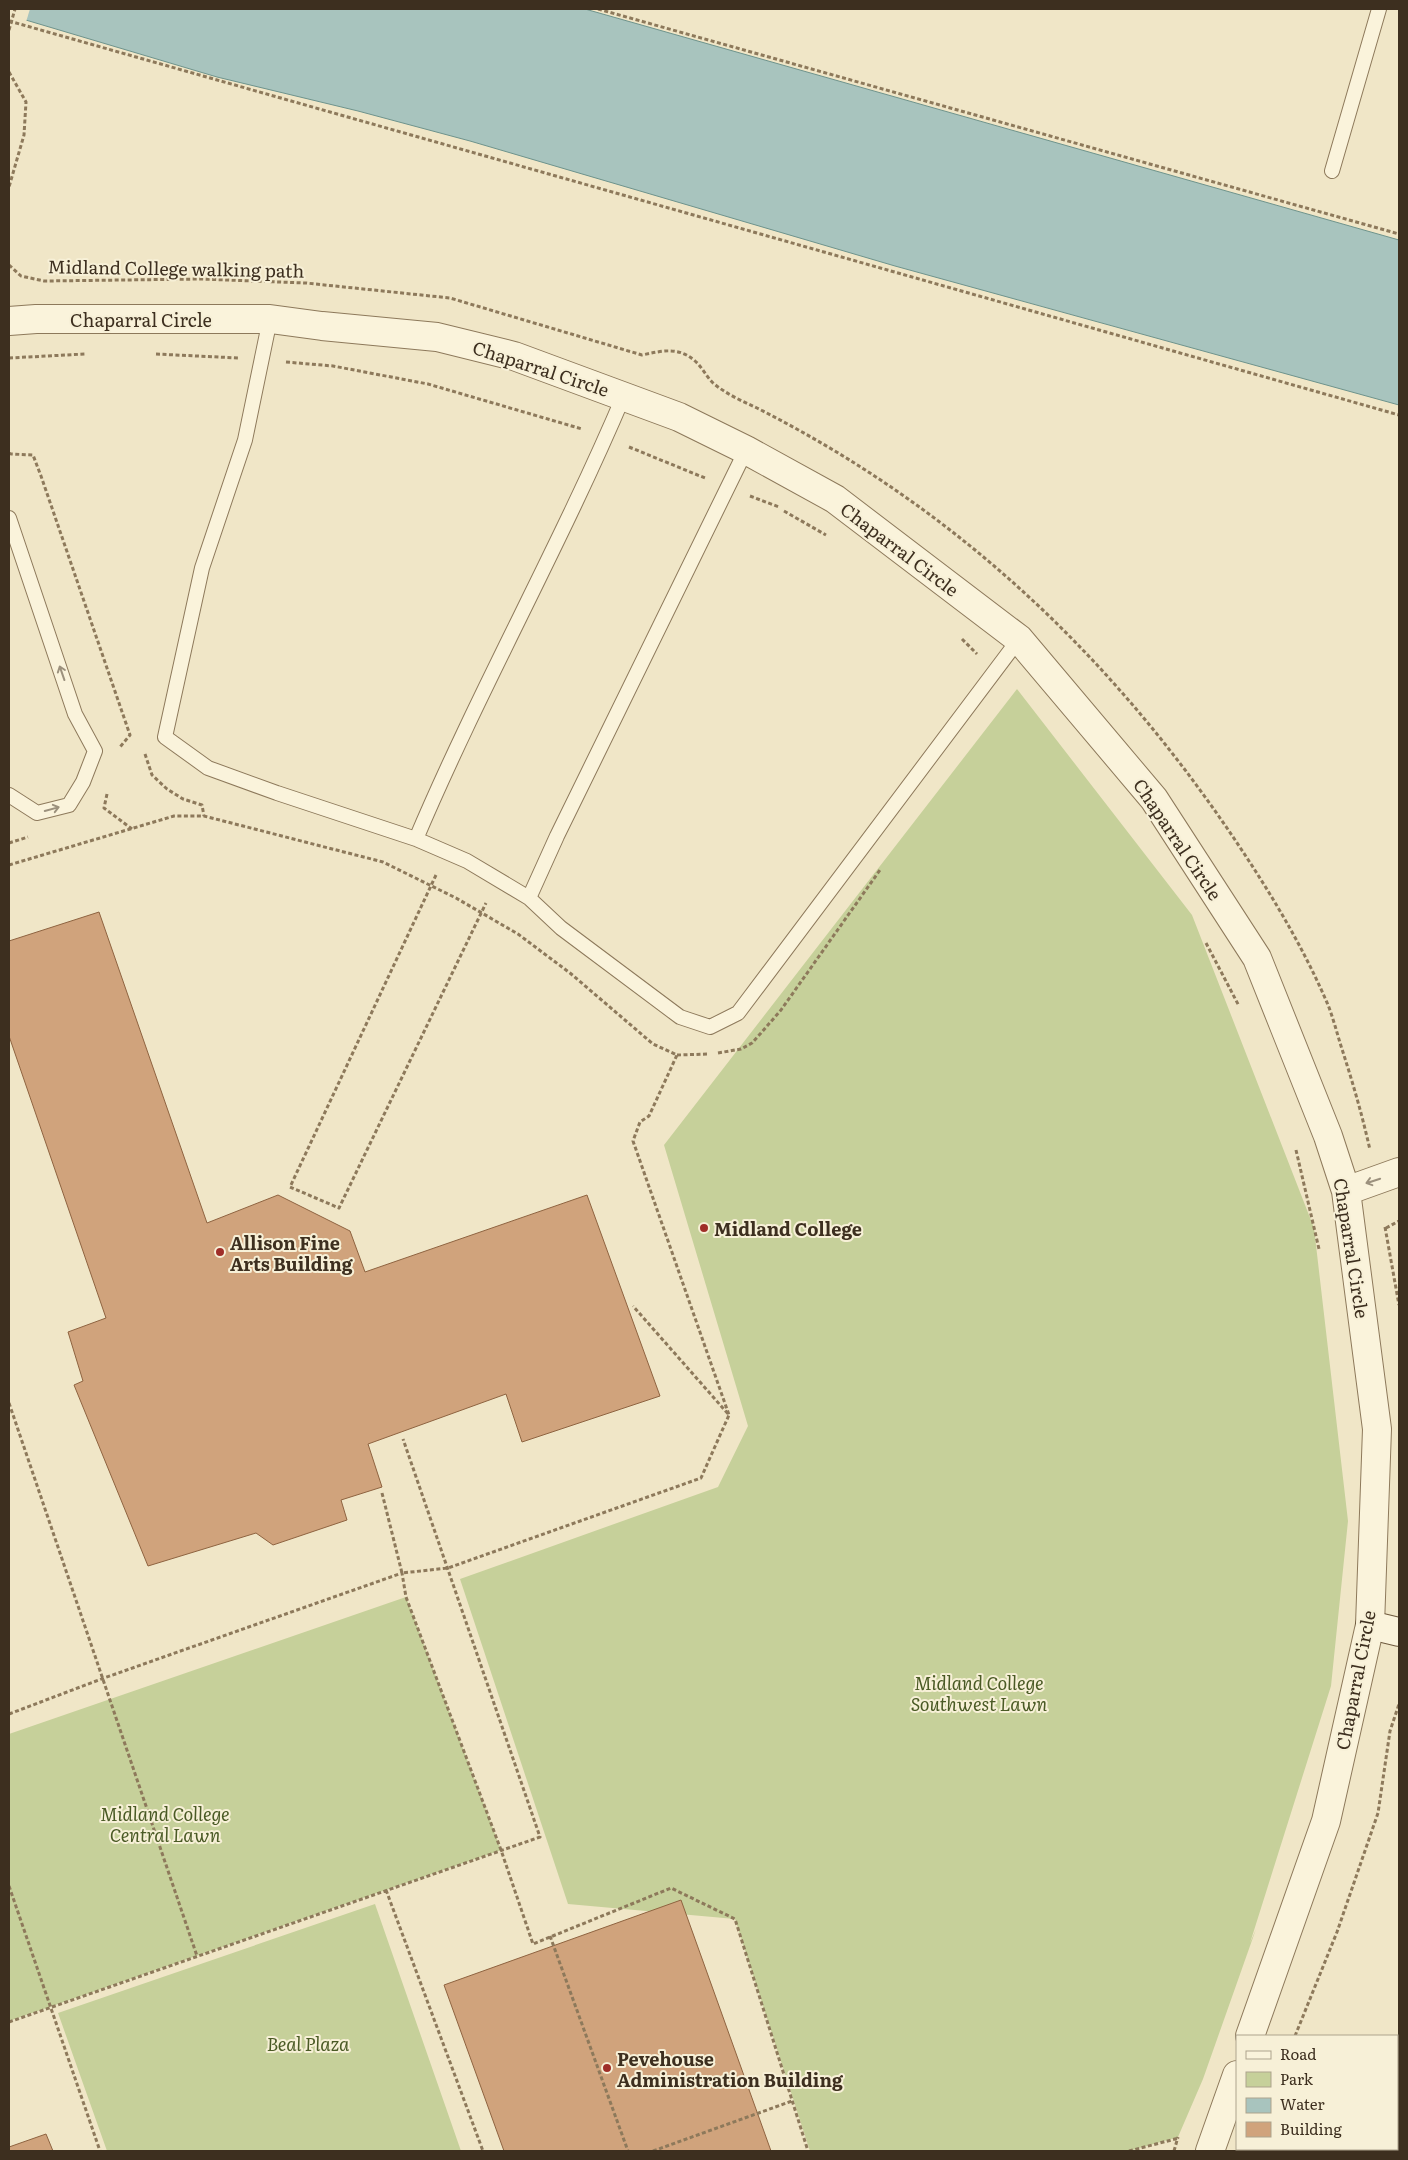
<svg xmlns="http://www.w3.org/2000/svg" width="1408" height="2160" font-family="Literata,serif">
<rect width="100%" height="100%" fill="#f0e6c7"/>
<path fill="#c6d09a" d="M1017 689 1192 915 1314 1228 1348 1521 1331 1686 1250 1943 1256 1929 1203 2079 1178 2137 1129 2151H810L735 1919 568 1904 460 1579 718 1487 748 1426 664 1145Z
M406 1597 501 1850 9 2021V1734Z
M375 1904 461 2151H107L58 2013Z"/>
<path fill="#a8c4be" stroke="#6e938c" d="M9 9H585L1399 240V405L895 266 470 141 358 111 217 77 9 15Z"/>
<path fill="#f0e6c7" d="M9 9H30L26 22 9 17Z"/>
<path fill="#d0a37c" stroke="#8e6340" d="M99 912 207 1223 278 1195 350 1231 365 1272 587 1195 660 1396 522 1442 506 1394 368 1444 382 1487 341 1500 347 1520 273 1545 256 1533 148 1566 74 1385 83 1381 68 1332 106 1318 9 1036V941Z
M681 1900 771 2151H504L444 1985Z
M46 2134 53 2151H9V2147Z"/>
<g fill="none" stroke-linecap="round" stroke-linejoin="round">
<g stroke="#8d795b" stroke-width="16">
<path id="lane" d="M1332 171 1379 9
M270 319 245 440 202 568 165 737 208 768 277 793 416 839C480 688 560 546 624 395
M746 450 557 836 529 898 561 928 680 1017 710 1027 738 1013 1019 639
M9 518 75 714 95 751 83 782 69 805 37 813 9 795
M416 839 467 861 529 898"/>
</g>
<g stroke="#8d795b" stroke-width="30">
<path id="street" d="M9 321 36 319H270L322 326 437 337 514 356 679 417 746 450 835 499 1019 639 1154 799 1257 958 1328 1136 1346 1191 1377 1429 1370 1625 1326 1821 1250 2036
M1346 1191 1399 1172
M1210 2151 1237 2075"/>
</g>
<g stroke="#6f5a3e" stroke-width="30">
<path id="secondary" d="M1370 1625 1399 1632"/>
</g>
<path stroke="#8d795b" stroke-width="3" stroke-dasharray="4 2.5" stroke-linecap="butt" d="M598 9 1399 234
M9 21 1399 415
M9 72 26 102 24 135 9 187
M9 265 21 276 44 281 201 279 306 283 450 298 642 355C662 351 678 346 695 361 702 367 706 376 713 383 726 394 742 401 757 408 953 507 1106 651 1229 831 1265 884 1299 939 1325 998 1332 1013 1336 1030 1341 1046 1352 1080 1362 1114 1370 1150
M156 354 238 358
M9 358 85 354
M286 362 333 366 428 384 582 429
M629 447 705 478
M9 453 11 454 33 455 41 476 130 735 120 747
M750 496 779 507
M784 511 826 535
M962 639 977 654
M145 754 152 775 167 789 183 799 202 805 204 816
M107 794 104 808 132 829
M9 843 28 837
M9 865 174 816H204L383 862 456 898 518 934 570 973 653 1044 677 1055 649 1116 640 1122 633 1141 729 1415 633 1306
M436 875 290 1187 339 1208 486 903
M1206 943 1239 1006
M718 1053 741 1049 752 1043 761 1033 781 1010 880 870
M677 1055 709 1054
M1296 1150 1319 1249
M1385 1227 1399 1305
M1386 1228 1399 1221
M9 1403 197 1956
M382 1493 402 1573 448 1568 701 1478 729 1415
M9 1714 104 1678 402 1573 406 1597 501 1850 533 1944 671 1888 735 1919 808 2151
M9 1886 100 2151
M386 1890 483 2151
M550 1936 628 2151
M9 2022 540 1837 403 1439
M1295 2036 1337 1932 1378 1813 1390 1731 1399 1704
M653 2151 792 2101
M1129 2151 1179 2138
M1174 2151 1178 2137
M1251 2151 1252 2149"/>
<use href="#lane" stroke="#faf3db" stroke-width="14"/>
<use href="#street" stroke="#faf3db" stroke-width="28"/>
<use href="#secondary" stroke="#faf3db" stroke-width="28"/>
<path stroke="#8d795b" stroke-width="3" stroke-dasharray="4 2.5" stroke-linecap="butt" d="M9 30 15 9"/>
</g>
<defs><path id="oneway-shaft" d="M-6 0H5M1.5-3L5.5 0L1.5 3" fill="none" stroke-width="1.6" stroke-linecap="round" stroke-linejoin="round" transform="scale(1.25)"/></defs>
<g stroke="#9c917d">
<use href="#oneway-shaft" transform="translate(62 673) rotate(-109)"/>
<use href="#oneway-shaft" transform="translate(52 809) rotate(-15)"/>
<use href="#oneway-shaft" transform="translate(1373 1181) rotate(162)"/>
</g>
<g fill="#9f2e28" stroke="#f7f0d7" stroke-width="2">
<circle cx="704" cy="1228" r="5"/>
<circle cx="220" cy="1252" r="5"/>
<circle cx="607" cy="2068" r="5"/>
</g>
<g text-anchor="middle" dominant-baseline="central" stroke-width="4" stroke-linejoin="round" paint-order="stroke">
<g font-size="18" fill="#3d2f1f" stroke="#f7f0d7">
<text transform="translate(176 268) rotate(1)">Midland College walking path</text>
<text x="141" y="319">Chaparral Circle</text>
<text transform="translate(541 368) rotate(18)">Chaparral Circle</text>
<text transform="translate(900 549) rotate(37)">Chaparral Circle</text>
<text transform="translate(1178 839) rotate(56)">Chaparral Circle</text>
<text transform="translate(1352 1248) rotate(81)">Chaparral Circle</text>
<text transform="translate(1355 1680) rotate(-79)">Chaparral Circle</text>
</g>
<g font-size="18" font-weight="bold" fill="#3d2f1f" stroke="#f7f0d7" text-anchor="start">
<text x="714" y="1228">Midland College</text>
<text x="230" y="1242">Allison Fine<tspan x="230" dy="21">Arts Building</tspan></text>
<text x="617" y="2058">Pevehouse<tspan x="617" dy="21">Administration Building</tspan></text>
</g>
<g font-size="18" font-style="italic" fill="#4a5a25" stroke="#f7f0d7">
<text x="979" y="1682">Midland College<tspan x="979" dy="21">Southwest Lawn</tspan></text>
<text x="165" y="1813">Midland College<tspan x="165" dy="21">Central Lawn</tspan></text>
<text x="308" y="2043">Beal Plaza</text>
</g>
</g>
<rect width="1408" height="2160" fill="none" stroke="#3d2f1f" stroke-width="20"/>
<rect x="1236" y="2035" width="162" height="115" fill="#f7f0d7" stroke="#ada38d"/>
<rect x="1246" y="2051" width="25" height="8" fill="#faf3db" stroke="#ada38d"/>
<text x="1280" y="2060" font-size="15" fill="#3d2f1f">Road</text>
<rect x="1246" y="2072" width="25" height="15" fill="#c6d09a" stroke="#ada38d"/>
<text x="1280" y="2085" font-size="15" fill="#3d2f1f">Park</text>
<rect x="1246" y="2098" width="25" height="15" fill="#a8c4be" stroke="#ada38d"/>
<text x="1280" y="2110" font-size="15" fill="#3d2f1f">Water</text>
<rect x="1246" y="2122" width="25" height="15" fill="#d0a37c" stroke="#ada38d"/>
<text x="1280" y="2135" font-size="15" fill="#3d2f1f">Building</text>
</svg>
